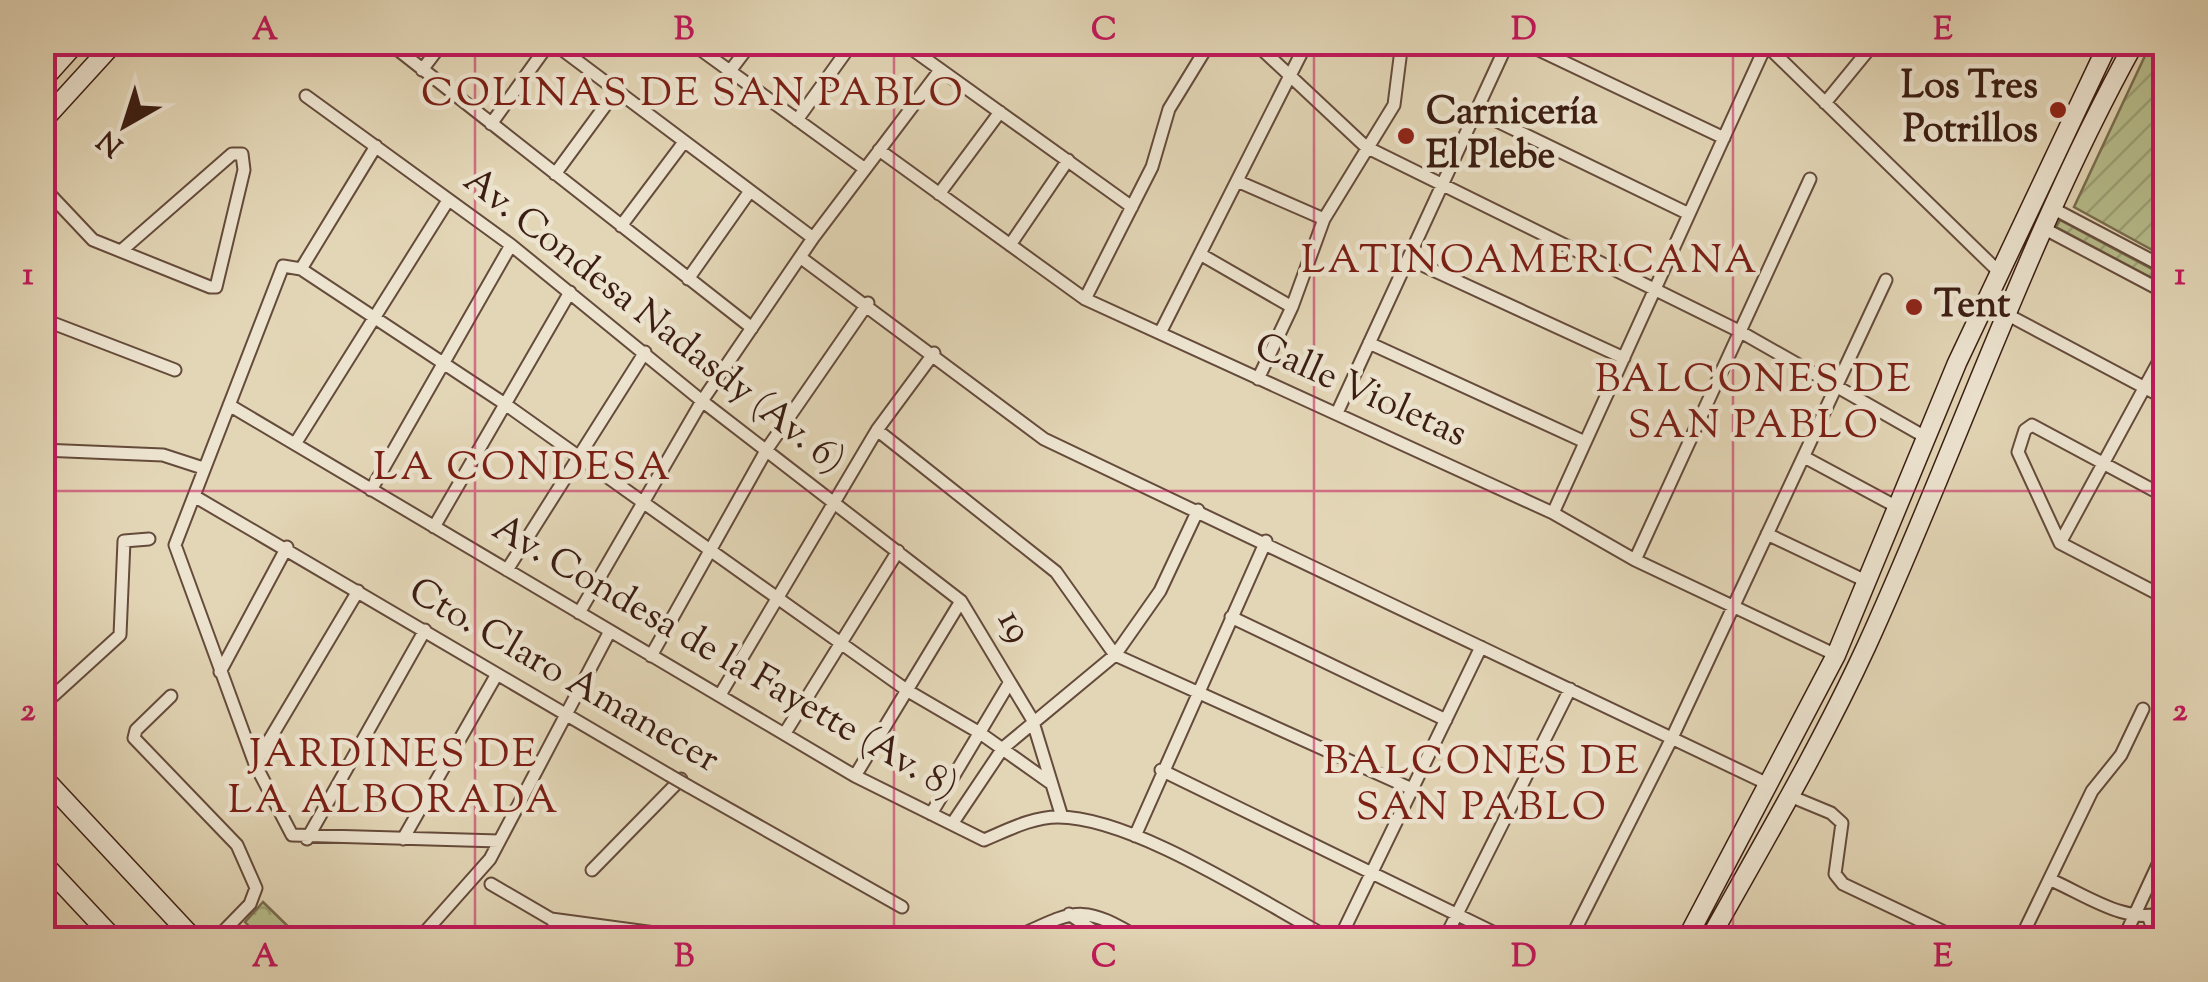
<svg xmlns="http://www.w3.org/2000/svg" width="2208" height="982" font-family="'Sorts Mill Goudy',serif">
<defs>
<pattern id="park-crowns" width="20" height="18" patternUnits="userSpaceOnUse" patternTransform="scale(2.5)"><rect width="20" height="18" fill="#b7bd8c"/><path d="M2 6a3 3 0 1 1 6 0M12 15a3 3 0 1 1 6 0" fill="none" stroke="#9ea278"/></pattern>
<pattern id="garden-furrows" width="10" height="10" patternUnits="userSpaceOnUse" patternTransform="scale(2.5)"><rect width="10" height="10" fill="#b7bd8c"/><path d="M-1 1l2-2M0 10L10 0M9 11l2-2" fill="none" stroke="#9ea278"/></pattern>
</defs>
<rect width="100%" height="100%" fill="#e3d6b6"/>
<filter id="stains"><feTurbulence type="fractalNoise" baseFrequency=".002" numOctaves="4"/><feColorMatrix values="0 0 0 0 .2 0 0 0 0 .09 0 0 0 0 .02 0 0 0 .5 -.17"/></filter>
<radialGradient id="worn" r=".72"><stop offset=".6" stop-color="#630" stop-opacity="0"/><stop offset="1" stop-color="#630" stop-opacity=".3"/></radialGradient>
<path fill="url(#park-crowns)" stroke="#796d4f" stroke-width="2.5" d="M263 902 301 939H261L245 922Z"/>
<path fill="url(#garden-furrows)" stroke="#796d4f" stroke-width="2.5" d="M2151 43H2165V257L2074 207Z
M2060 220 2165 276V285L2056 227Z"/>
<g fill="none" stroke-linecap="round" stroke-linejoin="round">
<g stroke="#654b3b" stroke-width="15">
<path id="street" d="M388 42 752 328
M552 42 813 238
M690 42 865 169
M902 42 1132 207
M1254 42 1366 147 1739 331 1927 438
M1522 42 1724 138
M1732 42H1744
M1763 42 1999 272
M422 70 443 42
M730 71 752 42
M306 96 511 245 702 401 961 601 1032 719 1062 817
M1825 103 1875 42
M1476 111 1687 213
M797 120 853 42
M491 124 550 42
M879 150 1085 299 1553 513 1635 560 1836 655
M555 174 616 91
M1237 181 1324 219
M42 186 93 240 210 287H216L244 170 242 154H232L121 251
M939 194 1000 112
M2054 209 2166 268
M621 226 684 142
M2045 229 2166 293
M1010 245 1068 160
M1200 254 1292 307
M800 257 1044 439 1770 785
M1409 259 1624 358
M301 269 376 146
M688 279 750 191
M1085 299 1152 167 1169 109 1210 42
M2008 315 2166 399
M42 319 175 370
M1160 333 1307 42
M1369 343 1585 442
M1258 379 1292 307 1324 219 1394 105 1402 42
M229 405 855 776 984 840C1008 830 1032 817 1058 817 1134 817 1263 903 1333 940
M1337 413 1508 42
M877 430 1056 572 1115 655 1412 789
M295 444 447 202
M42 450 163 455 203 468
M1806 458 1899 508
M371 490 511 245
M194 496 669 775
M1553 513 1766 45
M434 527 570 292
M1767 534 1868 582
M2060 543 2018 452 2025 430 2032 425 2166 497
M2060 543 2166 348
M2060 543 2166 598
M1635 560 1810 179
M507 570 645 352
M579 613 702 401 813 238 940 70
M1231 617 1446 720
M651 656 767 449 868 303
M220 672 287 547
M720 695 877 430 934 353
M171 696 136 730 134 738 237 845 256 888 250 904 215 940
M42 706 120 635 124 541 149 539
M785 733 898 551
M255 764 358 591
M1161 770 1509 940
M855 776 961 601
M688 786 902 907
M1790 796 1831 813 1842 823 1835 874 1843 884 1961 940
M931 814 1008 685
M952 824 1003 748 1115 655 1160 591 1198 510
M1135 836 1266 541
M307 839 425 630
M403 839 497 674
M499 841 292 835 255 764 175 545 283 266 301 269 505 404 908 691 980 733 1049 782
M592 870 681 779
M2051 880C2086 895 2128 926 2166 912
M491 884 551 919 707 940
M1069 914 1107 940
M2149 918 2157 940
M551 919 569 940
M418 940 490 859 610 631
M1010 940C1075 911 1079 901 1142 940
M1339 940 1481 647
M1444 940 1570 689
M1570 940 1671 740 1886 280
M2020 940 2092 791 2121 755 2143 709
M2123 940 2166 847"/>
</g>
<g stroke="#3b1d12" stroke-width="21">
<path id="secondary" d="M42 81 77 42
M42 122 115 42
M42 776 195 940
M42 862 115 940
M1686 940 1836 655 1957 363 2109 42
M1709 940C1763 843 1820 747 1867 645 1958 446 2028 235 2135 42"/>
</g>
<use href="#street" stroke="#ede4d0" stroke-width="11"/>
<use href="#secondary" stroke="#ede4d0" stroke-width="18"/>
<g stroke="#654b3b" stroke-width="15" stroke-linecap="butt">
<path id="street-bridge" d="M669 775 688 786"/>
</g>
<use href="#street-bridge" stroke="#ede4d0" stroke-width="11"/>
</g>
<path fill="none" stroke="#c2185b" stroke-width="2.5" stroke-opacity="0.55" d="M475 42V940M894 42V940M1314 42V940M1733 42V940M42 491H2166"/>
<g fill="#8f2418" stroke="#ede4d0" stroke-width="4">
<circle cx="2058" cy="110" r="10"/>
<circle cx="1406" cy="136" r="10"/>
<circle cx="1914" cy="307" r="10"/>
</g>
<g text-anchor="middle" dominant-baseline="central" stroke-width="9" stroke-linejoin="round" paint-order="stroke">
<g font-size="38" font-weight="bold" fill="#3b1d12" stroke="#ede4d0" text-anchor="start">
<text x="2038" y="88" text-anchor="end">Los Tres<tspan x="2038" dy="44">Potrillos</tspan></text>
<text x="1426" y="114">Carnicería<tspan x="1426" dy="44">El Plebe</tspan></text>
<text x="1934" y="307">Tent</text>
</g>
<g font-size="38" fill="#3b1d12" stroke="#ede4d0">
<text transform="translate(653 322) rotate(38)">Av. Condesa Nadasdy (Av. 6)</text>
<text transform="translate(1360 392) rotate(24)">Calle Violetas</text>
<text transform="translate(1013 627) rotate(61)">19</text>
<text transform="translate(724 659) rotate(30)">Av. Condesa de la Fayette (Av. 8)</text>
<text transform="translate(563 677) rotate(30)">Cto. Claro Amanecer</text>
</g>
<g font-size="40" letter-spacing="2.5" fill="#7a1f14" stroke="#ede4d0">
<text x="693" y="95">COLINAS DE SAN PABLO</text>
<text x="1530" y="262">LATINOAMERICANA</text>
<text x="1754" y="381">BALCONES DE<tspan x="1754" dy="46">SAN PABLO</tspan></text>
<text x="523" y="469">LA CONDESA</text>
<text x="394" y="756">JARDINES DE<tspan x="394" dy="46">LA ALBORADA</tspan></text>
<text x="1482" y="763">BALCONES DE<tspan x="1482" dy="46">SAN PABLO</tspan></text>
</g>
</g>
<rect width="2208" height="982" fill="none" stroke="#e3d6b6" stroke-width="110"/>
<g transform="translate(125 125) rotate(219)" stroke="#ede4d0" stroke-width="8" paint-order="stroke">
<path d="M0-8L18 38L0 25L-18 38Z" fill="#3b1d12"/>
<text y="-15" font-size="28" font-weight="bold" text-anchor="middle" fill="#3b1d12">N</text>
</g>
<rect x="55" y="55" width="2098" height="872" fill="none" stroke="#c2185b" stroke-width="4"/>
<g font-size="32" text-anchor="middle" font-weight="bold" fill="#c2185b">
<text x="265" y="39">A</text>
<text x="684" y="39">B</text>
<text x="1104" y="39">C</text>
<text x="1524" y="39">D</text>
<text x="1943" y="39">E</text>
<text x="28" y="284">1</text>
<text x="2180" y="284">1</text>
<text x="28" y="720">2</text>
<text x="2180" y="720">2</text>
<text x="265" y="966">A</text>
<text x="684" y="966">B</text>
<text x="1104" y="966">C</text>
<text x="1524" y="966">D</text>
<text x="1943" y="966">E</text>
</g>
<rect width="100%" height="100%" filter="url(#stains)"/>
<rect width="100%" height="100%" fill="url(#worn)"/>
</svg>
